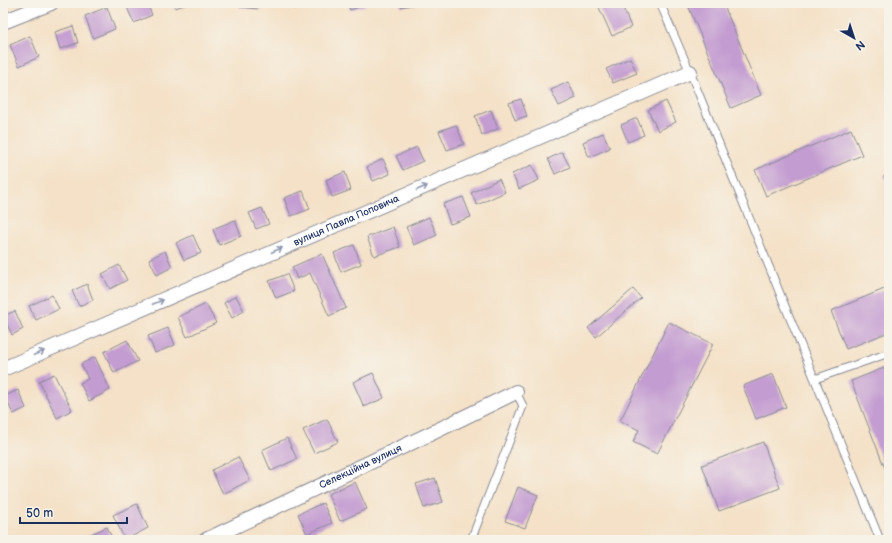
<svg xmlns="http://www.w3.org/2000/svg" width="892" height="543" font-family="'Balsamiq Sans',sans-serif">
<rect width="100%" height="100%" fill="#f7f3e8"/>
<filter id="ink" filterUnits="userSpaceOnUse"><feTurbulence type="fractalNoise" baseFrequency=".025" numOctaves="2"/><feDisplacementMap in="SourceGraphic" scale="8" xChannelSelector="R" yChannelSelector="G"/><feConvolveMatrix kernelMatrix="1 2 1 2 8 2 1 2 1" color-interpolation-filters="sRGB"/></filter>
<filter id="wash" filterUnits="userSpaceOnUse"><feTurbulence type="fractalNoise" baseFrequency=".012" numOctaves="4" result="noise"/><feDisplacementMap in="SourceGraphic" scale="16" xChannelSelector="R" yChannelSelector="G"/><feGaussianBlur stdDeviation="0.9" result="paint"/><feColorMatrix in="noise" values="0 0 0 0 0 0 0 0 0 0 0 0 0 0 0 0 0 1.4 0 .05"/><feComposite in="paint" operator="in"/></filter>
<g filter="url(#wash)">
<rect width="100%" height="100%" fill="#f4e1c7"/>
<g id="blocks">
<path fill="#c39cd1" d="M125 3H147L152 15 134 23Z
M174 3H191L175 8Z
M240 3H259L258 9 240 7Z
M292 3H315L316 5 293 9Z
M348 3H366V5L350 10Z
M400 3H417V4L401 7Z
M597 3H621L631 27 612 36Z
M687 3H723L761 95 731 108Z
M107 7 115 29 93 38 85 16Z
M73 26 78 43 60 49 55 32Z
M30 36 39 57 19 66 10 45Z
M630 58 637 73 613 83 606 69Z
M568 82 576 98 559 106 551 90Z
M521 99 527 116 515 120 509 103Z
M666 101 676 122 658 131 648 110Z
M491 110 498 129 482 135 475 116Z
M637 118 644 135 628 142 621 125Z
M456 125 464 144 447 150 439 131Z
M851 129 862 155 766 196 755 170Z
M603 133 610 148 589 157 583 142Z
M417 147 423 161 403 170 396 156Z
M562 152 570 167 555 174 548 159Z
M383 159 390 174 373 181 367 167Z
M532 165 539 180 519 189 512 174Z
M345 172 351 190 332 197 326 180Z
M889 174V188L884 176Z
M499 179 505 192 477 205 471 193Z
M303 191 310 209 291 216 284 198Z
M463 197 471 217 450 224 443 204Z
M262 208 269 224 256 229 249 213Z
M429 217 437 235 414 245 406 227Z
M235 220 241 236 219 245 213 229Z
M393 227 400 247 374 256 367 237Z
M193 235 201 253 184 260 176 243Z
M354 245 361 264 341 272 334 253Z
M165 251 172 267 157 275 149 259Z
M322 254 346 308 329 316 310 273 297 279 292 267Z
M119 265 127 280 110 289 102 274Z
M287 274 294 291 276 298 269 281Z
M87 284 93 300 79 306 72 291Z
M889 287V332L846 349 831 311Z
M633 289 641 298 596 337 588 328Z
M52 295 59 309 36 320 29 306Z
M236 296 244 311 232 318 224 303Z
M206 304 216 323 187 337 178 317Z
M15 311 23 329 12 335 3 316Z
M669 322 713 344 657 454 633 442 639 430 620 421Z
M168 328 175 345 155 353 148 336Z
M127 340 138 361 114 373 104 352Z
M95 357 110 390 89 401 80 383 88 379 81 364Z
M889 366V479L851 381Z
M373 373 384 398 364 407 353 382Z
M54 374 72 410 57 418 39 381Z
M773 374 786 407 756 419 743 386Z
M18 390 26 408 13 414 5 396Z
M327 419 338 442 314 453 303 430Z
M287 438 297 459 271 471 262 450Z
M763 442 780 488 719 511 702 465Z
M238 457 250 480 223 494 212 470Z
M435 478 443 502 424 508 416 484Z
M355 482 367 509 340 521 328 494Z
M518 487 538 495 525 528 505 521Z
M323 503 332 523 307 534 298 514Z
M137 504 148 528 125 540 113 515Z
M107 527 113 540H83L82 538Z"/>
</g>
</g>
<g filter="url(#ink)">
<use href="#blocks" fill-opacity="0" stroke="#888892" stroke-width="1"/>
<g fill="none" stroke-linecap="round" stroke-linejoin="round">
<g stroke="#888892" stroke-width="9">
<path id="service" d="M660 3 690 72 880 540
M815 379 889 353
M471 540 523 406 516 392"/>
</g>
<g stroke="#888892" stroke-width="16">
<g id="minor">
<path d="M3 22 51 3"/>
<path id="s1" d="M3 369 690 72"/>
<path id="s2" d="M206 540 436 431 516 392"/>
</g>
</g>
<use href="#service" stroke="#fff" stroke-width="7"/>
<use href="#minor" stroke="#fff" stroke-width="14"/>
</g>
<defs><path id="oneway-shaft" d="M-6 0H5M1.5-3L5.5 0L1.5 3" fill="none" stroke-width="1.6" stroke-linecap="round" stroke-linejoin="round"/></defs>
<g stroke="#8d97ae">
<use href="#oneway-shaft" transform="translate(422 188) rotate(-23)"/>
<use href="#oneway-shaft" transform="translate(277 250) rotate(-23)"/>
<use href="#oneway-shaft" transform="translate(158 302) rotate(-23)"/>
<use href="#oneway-shaft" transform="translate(39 353) rotate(-23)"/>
</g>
</g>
<g text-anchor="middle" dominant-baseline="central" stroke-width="3.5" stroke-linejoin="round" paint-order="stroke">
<g font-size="10" fill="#1b2f5e" stroke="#f7f3e8">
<text stroke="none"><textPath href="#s1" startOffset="374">вулиця Павла Поповича</textPath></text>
<text stroke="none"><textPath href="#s2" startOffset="171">Селекційна вулиця</textPath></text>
</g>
</g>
<rect width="892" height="543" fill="none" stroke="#f7f3e8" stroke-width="16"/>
<g transform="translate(854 38) rotate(141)" stroke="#f7f3e8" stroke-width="3" paint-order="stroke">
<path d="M0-3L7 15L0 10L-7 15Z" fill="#1b2f5e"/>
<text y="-6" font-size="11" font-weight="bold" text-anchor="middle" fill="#1b2f5e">N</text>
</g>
<path d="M20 517v6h107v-6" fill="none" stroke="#1b2f5e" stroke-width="2"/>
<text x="26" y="517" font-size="12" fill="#1b2f5e" stroke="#f7f3e8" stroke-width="3" paint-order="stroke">50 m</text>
</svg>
